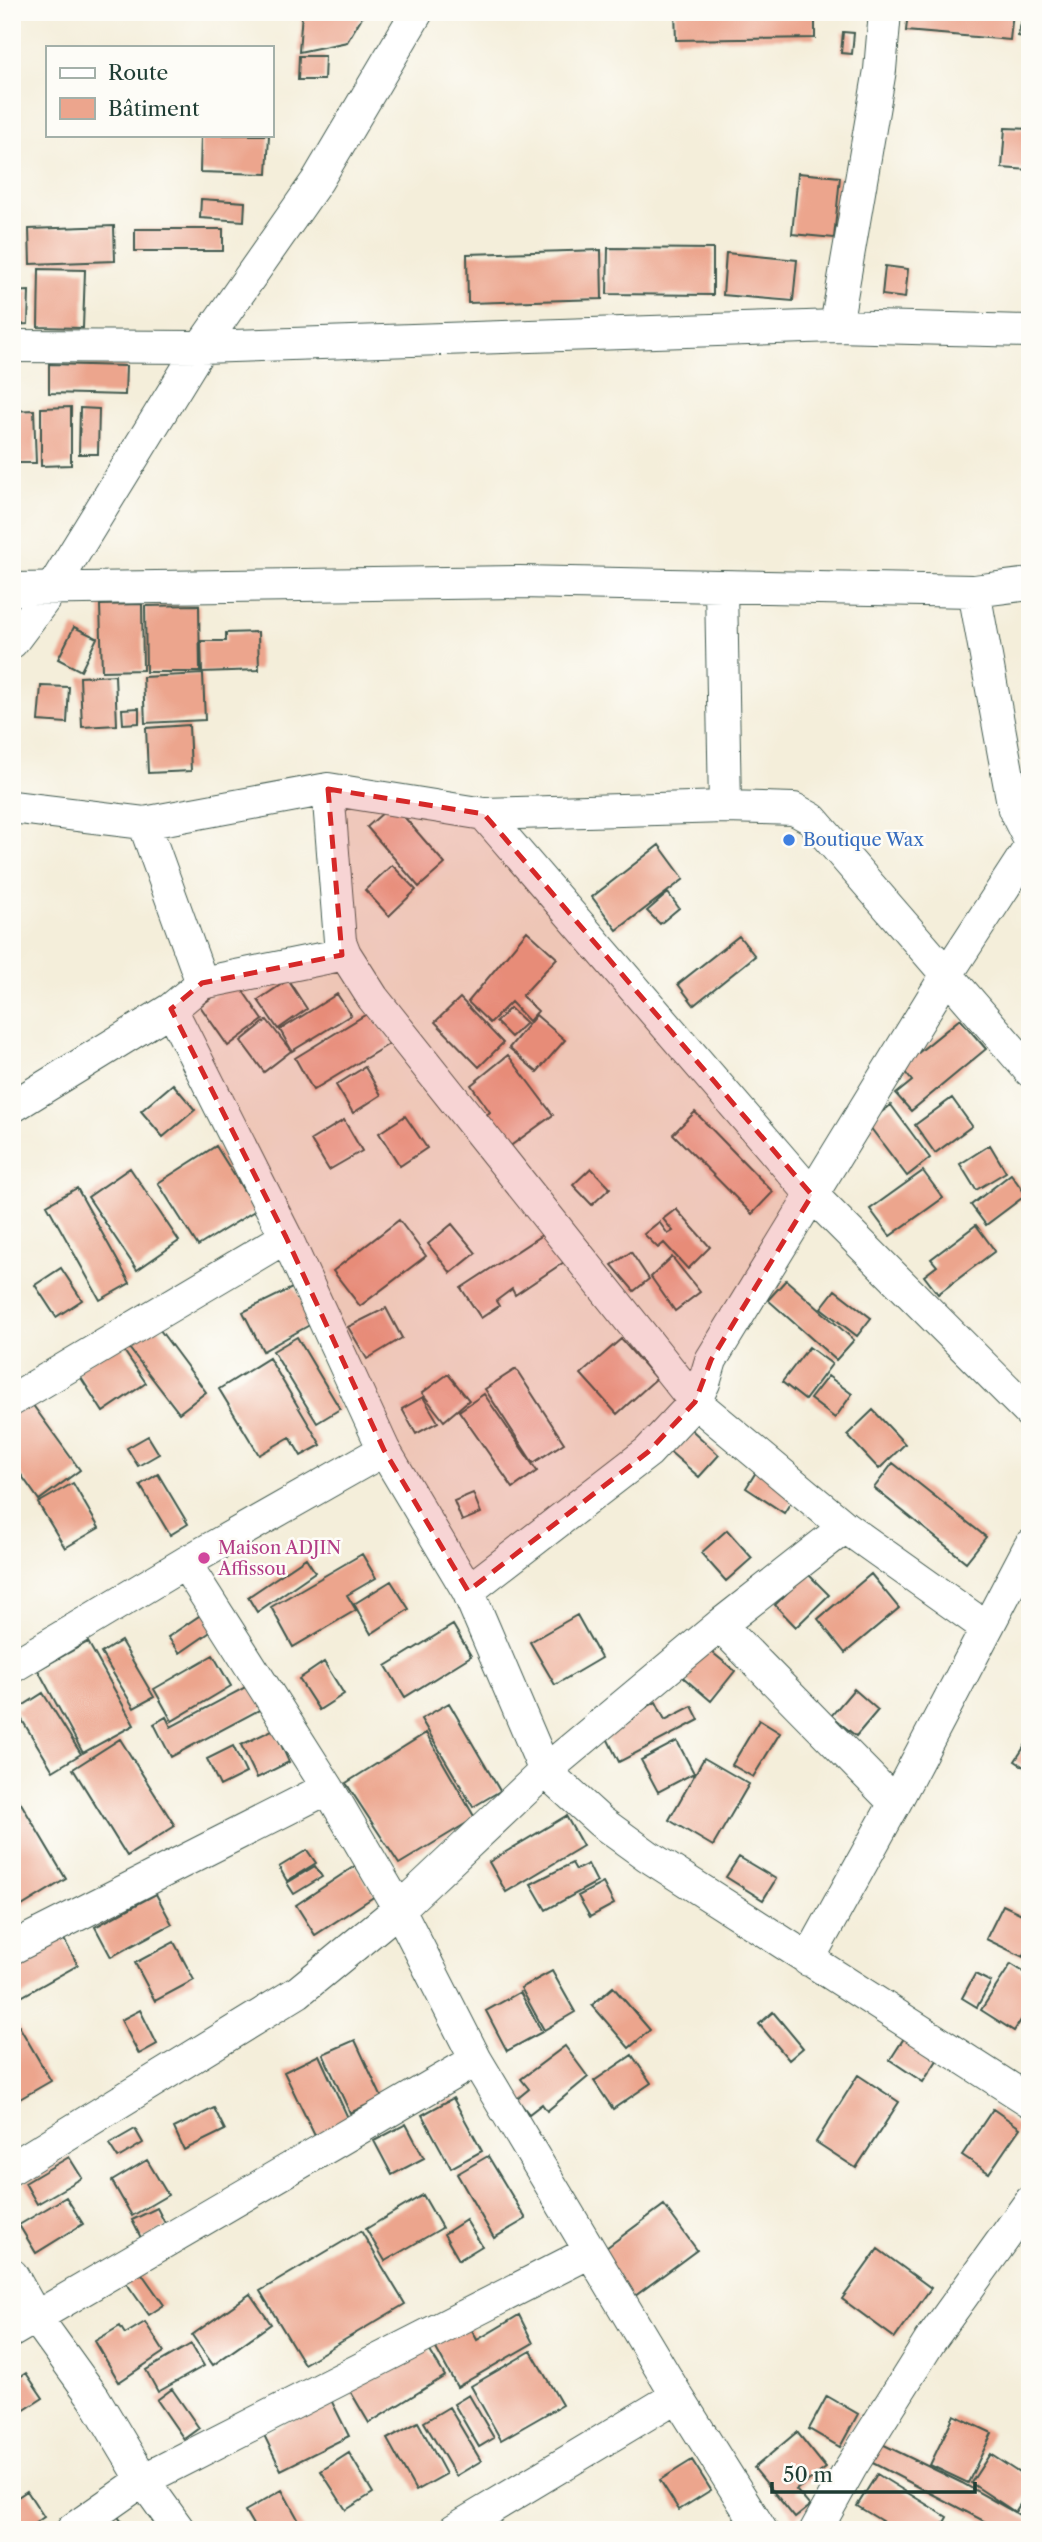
<svg xmlns="http://www.w3.org/2000/svg" width="1042" height="2542" font-family="'Libre Caslon Text',serif">
<rect width="100%" height="100%" fill="#fdfcf7"/>
<filter id="ink" filterUnits="userSpaceOnUse"><feTurbulence type="fractalNoise" baseFrequency=".0143" numOctaves="2"/><feDisplacementMap in="SourceGraphic" scale="14" xChannelSelector="R" yChannelSelector="G"/><feConvolveMatrix kernelMatrix="1 2 1 2 8 2 1 2 1" color-interpolation-filters="sRGB"/></filter>
<filter id="wash" filterUnits="userSpaceOnUse"><feTurbulence type="fractalNoise" baseFrequency=".00686" numOctaves="4" result="noise"/><feDisplacementMap in="SourceGraphic" scale="28" xChannelSelector="R" yChannelSelector="G"/><feGaussianBlur stdDeviation="1.57" result="paint"/><feColorMatrix in="noise" values="0 0 0 0 0 0 0 0 0 0 0 0 0 0 0 0 0 1.4 0 .05"/><feComposite in="paint" operator="in"/></filter>
<g filter="url(#wash)">
<rect width="100%" height="100%" fill="#f4eeda"/>
<g id="blocks">
<path fill="#eca58d" d="M302 12H365L347 42 299 52Z
M675 12H815V38L676 40Z
M908 12H1013L1010 40 906 31Z
M1024 12H1030V39L1018 36Z
M843 32 854 33 852 54 841 53Z
M299 56H325L324 80H298Z
M1005 128 1030 129V170L1002 168Z
M201 135H269L267 174 200 172Z
M798 173 840 177 834 238 792 234Z
M201 199 245 202 244 221 200 218Z
M114 226 115 261 30 264 29 229Z
M135 229H223V251H135Z
M608 248 713 249V295L607 294Z
M601 250 602 299 468 303 467 254Z
M726 253 797 260 793 301 723 295Z
M885 266 908 269 905 298 882 295Z
M39 269 85 270 83 328 38 327Z
M29 291 28 324 12 325V292Z
M49 364 126 366 125 395 49 393Z
M71 407V465L41 466V408Z
M80 408 99 409 98 454H79Z
M34 410 36 463H12V411Z
M142 604 143 670 102 671 100 605Z
M199 605 200 672H146L145 606Z
M74 627 97 638 81 671 58 659Z
M258 632 259 670 202 672 201 641H226V633Z
M203 674 205 720 145 723 143 677Z
M115 675 117 725 82 727 80 677Z
M41 686 69 687 67 723 38 721Z
M139 708V723L123 724 122 709Z
M189 725 191 771 148 773 146 728Z
M393 804 445 864 419 887 367 827Z
M659 845 684 879 617 930 592 897Z
M392 865 416 890 389 916 365 890Z
M668 893 679 908 660 924 647 911Z
M527 931 557 958 522 996 538 1011 529 1021 511 1002 490 1023 468 1002Z
M739 936 755 956 694 1005 678 984Z
M288 980 307 1009 278 1029 258 1000Z
M236 981 263 1020 228 1046 200 1006Z
M337 994 351 1015 292 1051 280 1030Z
M460 998 503 1043 479 1067 435 1022Z
M510 1008 526 1023 511 1037 496 1022Z
M370 1012 389 1044 313 1090 295 1058Z
M536 1015 565 1040 537 1072 509 1048Z
M960 1019 986 1049 911 1111 896 1094 912 1081 901 1067Z
M267 1020 291 1051 264 1072 241 1041Z
M508 1055 553 1115 502 1152 479 1122 490 1112 471 1085Z
M365 1067 381 1095 353 1113 336 1085Z
M173 1084 195 1110 163 1137 141 1111Z
M952 1098 972 1126 935 1153 915 1125Z
M891 1105 930 1158 907 1176 867 1123Z
M695 1112 773 1192 752 1214 673 1134Z
M405 1116 427 1148 400 1166 379 1133Z
M344 1120 362 1151 329 1170 311 1140Z
M990 1145 1006 1172 976 1190 960 1164Z
M216 1146 256 1210 198 1246 158 1183Z
M130 1168 179 1241 137 1270 88 1197Z
M591 1168 610 1188 592 1205 573 1185Z
M923 1171 943 1198 890 1236 870 1209Z
M1011 1174 1026 1195 986 1225 971 1205Z
M77 1188 130 1283 100 1300 47 1205Z
M676 1209 710 1247 688 1269 664 1243 658 1248 644 1234 659 1222 668 1234 673 1231 663 1219Z
M399 1220 426 1256 360 1306 333 1271Z
M452 1224 476 1253 451 1273 428 1244Z
M976 1225 995 1251 938 1294 924 1276 937 1266 931 1259Z
M545 1233 564 1262 515 1295 512 1289 496 1301 499 1306 481 1318 461 1288Z
M631 1252 649 1279 634 1291 612 1265Z
M672 1257 700 1292 675 1311 651 1277Z
M61 1268 82 1300 56 1317 35 1285Z
M786 1280 854 1340 836 1360 768 1300Z
M294 1287 315 1322 263 1351 243 1312Z
M835 1290 871 1318 857 1336 821 1308Z
M386 1308 402 1338 367 1359 348 1327Z
M154 1322 206 1392 179 1413 126 1344Z
M297 1337 340 1409 317 1423 273 1351Z
M621 1339 656 1379 617 1414 581 1374Z
M118 1342 146 1383 103 1412 76 1370Z
M809 1347 832 1364 805 1400 782 1382Z
M269 1358 321 1445 301 1456 290 1437 259 1455 219 1389Z
M516 1369 564 1443 533 1463 485 1389Z
M448 1374 469 1400 444 1421 422 1393Z
M828 1376 852 1394 835 1418 810 1399Z
M484 1394 537 1471 513 1488 459 1411Z
M27 1397 80 1470 39 1500 12 1462V1408Z
M423 1397 438 1422 416 1434 402 1409Z
M873 1410 905 1444 879 1469 847 1435Z
M682 1421 719 1455 699 1477 661 1444Z
M148 1436 159 1454 138 1466 127 1448Z
M893 1463 986 1537 966 1562 874 1488Z
M758 1469 796 1494 784 1513 746 1488Z
M158 1474 188 1524 170 1535 140 1485Z
M73 1483 99 1528 65 1548 38 1503Z
M473 1493 481 1513 462 1521 454 1501Z
M727 1530 752 1558 726 1581 701 1553Z
M362 1554 376 1578 347 1595 356 1610 293 1647 271 1607Z
M306 1558 315 1572 257 1612 248 1597Z
M807 1573 829 1595 796 1627 775 1605Z
M871 1574 899 1608 845 1653 818 1619Z
M391 1581 409 1609 371 1634 354 1604Z
M208 1610 219 1626 180 1653 168 1637Z
M577 1615 601 1658 555 1685 530 1642Z
M453 1625 471 1656 405 1697 386 1666Z
M121 1641 154 1697 134 1708 101 1653Z
M88 1642 134 1725 83 1753 38 1670Z
M702 1644 735 1671 711 1701 678 1673Z
M213 1655 231 1686 172 1721 154 1689Z
M324 1662 344 1694 319 1710 299 1679Z
M251 1684 263 1708 171 1757 154 1724 166 1717 171 1727Z
M854 1689 878 1710 856 1736 831 1716Z
M43 1693 81 1754 53 1771 16 1710Z
M656 1702 665 1720 692 1706 699 1720 619 1762 603 1730Z
M449 1703 500 1791 473 1807 421 1719Z
M759 1720 780 1733 753 1777 732 1765Z
M274 1729 289 1762 257 1778 241 1745Z
M426 1733 475 1818 399 1864 346 1783Z
M1030 1738V1771L1015 1761Z
M120 1739 175 1826 127 1856 73 1769Z
M677 1741 694 1773 658 1792 641 1760Z
M233 1746 246 1773 220 1786 207 1759Z
M704 1758 749 1784 713 1846 669 1820Z
M19 1800 66 1879 20 1907 12 1893V1805Z
M566 1816 583 1846 506 1892 489 1862Z
M307 1850 316 1863 287 1881 279 1867Z
M739 1857 776 1879 763 1900 726 1877Z
M572 1863 576 1870 588 1864 597 1882 546 1910 531 1884Z
M315 1866 322 1877 294 1894 287 1883Z
M355 1866 375 1896 315 1935 296 1905Z
M603 1883 614 1904 590 1917 578 1896Z
M156 1894 172 1924 111 1957 95 1927Z
M1003 1905 1030 1918V1944L1023 1957 986 1939Z
M60 1932 78 1965 12 2002V1959Z
M174 1942 194 1980 155 2001 135 1963Z
M1011 1964 1030 1976V2006L1014 2031 981 2010Z
M552 1971 575 2012 544 2030 521 1988Z
M975 1974 991 1982 977 2007 962 1998Z
M613 1987 650 2030 629 2048 592 2005Z
M520 1992 542 2032 507 2051 486 2011Z
M140 2010 157 2044 139 2054 121 2020Z
M773 2012 803 2048 789 2060 759 2024Z
M19 2026 51 2081 18 2100 12 2090V2030Z
M908 2032 941 2054 923 2082 890 2060Z
M355 2040 382 2098 350 2113 323 2054Z
M565 2046 588 2077 547 2111 542 2104 529 2114 517 2099 529 2089 521 2079Z
M319 2055 349 2120 315 2136 284 2072Z
M632 2055 651 2083 613 2109 594 2081Z
M858 2075 899 2102 856 2168 816 2142Z
M453 2098 482 2151 451 2168 422 2115Z
M214 2108 225 2130 184 2150 174 2128Z
M993 2109 1020 2128 989 2173 962 2155Z
M406 2124 424 2158 392 2175 374 2141Z
M135 2129 143 2143 118 2158 109 2144Z
M488 2156 526 2219 494 2238 457 2174Z
M69 2157 82 2178 37 2204 25 2183Z
M147 2160 168 2195 132 2216 112 2181Z
M423 2195 442 2228 385 2261 366 2229Z
M66 2197 83 2224 36 2253 19 2225Z
M664 2205 697 2250 631 2299 598 2254Z
M157 2208 167 2227 142 2240 132 2220Z
M466 2220 482 2246 459 2260 444 2234Z
M361 2231 405 2304 304 2364 260 2291Z
M878 2249 931 2288 895 2338 842 2299Z
M140 2271 164 2305 149 2315 125 2281Z
M250 2294 271 2324 213 2365 192 2335Z
M519 2315 533 2343 457 2387 434 2345 470 2326 477 2340Z
M145 2322 164 2352 119 2382 95 2341 120 2326 125 2334Z
M425 2343 445 2376 369 2423 349 2389Z
M191 2344 204 2366 158 2392 146 2370Z
M531 2351 562 2405 501 2440 471 2386Z
M26 2373 43 2398 12 2418V2382Z
M172 2389 199 2428 184 2439 157 2400Z
M469 2395 494 2438 479 2447 454 2404Z
M827 2396 858 2414 840 2447 809 2429Z
M331 2400 349 2436 281 2470 264 2435Z
M449 2407 481 2461 456 2476 424 2422Z
M954 2415 992 2433 968 2483 930 2465Z
M418 2422 446 2474 416 2491 387 2439Z
M797 2432 826 2468 796 2490 810 2506 795 2518 754 2468Z
M878 2442 962 2483 1030 2521V2530H1001L867 2460Z
M349 2453 373 2493 346 2510 321 2471Z
M990 2454 1030 2480V2489L1015 2512 971 2483Z
M692 2460 711 2490 679 2510 660 2480Z
M877 2474 947 2517 940 2530H897L857 2506Z
M282 2490 304 2530H256L245 2511Z
M27 2491 44 2517 25 2530H12V2501Z
M115 2512 127 2530H89Z"/>
</g>
</g>
<g filter="url(#ink)">
<use href="#blocks" fill-opacity="0" stroke="#3f584d" stroke-width="2"/>
<g fill="none" stroke-linecap="round" stroke-linejoin="round">
<g stroke="#3f584d" stroke-width="34">
<path id="minor" d="M836 326 880 70 885 12
M12 346 201 347 836 326 1030 331
M721 586 725 807
M12 589 519 582 974 591 1030 584
M974 591 1014 809 1030 841
M12 642 52 589 201 347 317 181 417 12
M328 789 340 941 345 954 373 998 695 1402 845 1527 987 1628
M12 807 144 823 328 789 484 814 725 807 794 809 812 819 1030 1071
M484 814 812 1195 1030 1413
M144 823 202 983
M171 1009 286 1237 384 1450 468 1591 545 1771 601 1822 648 1856 1030 2101
M12 1107 171 1009 202 983 345 954
M12 1400 286 1237
M185 1563 328 1788 399 1909 476 2060 677 2396 761 2530
M468 1591 648 1452 695 1402 704 1383 711 1360 946 976 1030 847
M720 1625 895 1803
M12 1667 185 1563 384 1450
M12 1948 328 1788
M808 1960 895 1803 1030 1546
M12 2168 298 1992 399 1909 545 1771 720 1625 845 1527
M12 2275 35 2316 94 2398 143 2480 179 2530
M12 2331 476 2060
M72 2530 143 2480 590 2252
M454 2530 677 2396
M816 2530 851 2467 930 2341 1030 2202"/>
</g>
<use href="#minor" stroke="#fff" stroke-width="32"/>
</g>
</g>
<path fill="#d62828" fill-opacity="0.2" stroke="#d62828" stroke-width="5" stroke-dasharray="14 9" stroke-linejoin="round" d="M328 789 484 814 812 1195 711 1360 695 1402 648 1452 468 1591 384 1450 286 1237 171 1009 202 983 342 955Z"/>
<circle fill="#3f7fe0" stroke="#fdfcf7" stroke-width="2.5" cx="789" cy="840" r="7"/>
<circle fill="#d1479c" stroke="#fdfcf7" stroke-width="2.5" cx="204" cy="1558" r="7"/>
<g text-anchor="middle" dominant-baseline="central" stroke-width="5" stroke-linejoin="round" paint-order="stroke">
<g font-size="18" fill="#366cbe" stroke="#fdfcf7" text-anchor="start">
<text x="803" y="840">Boutique Wax</text>
</g>
<g font-size="18" fill="#b23c85" stroke="#fdfcf7" text-anchor="start">
<text x="218" y="1548">Maison ADJIN<tspan x="218" dy="21">Affissou</tspan></text>
</g>
</g>
<rect width="1042" height="2542" fill="none" stroke="#fdfcf7" stroke-width="42"/>
<rect x="46" y="46" width="228" height="91" fill="#fdfcf7" stroke="#a4b0a9" stroke-width="2"/>
<rect x="60" y="68" width="35" height="10" fill="#ffffff" stroke="#a4b0a9" stroke-width="2"/>
<text x="108" y="80" font-size="21" fill="#1f3d34">Route</text>
<rect x="60" y="98" width="35" height="21" fill="#eca58d" stroke="#a4b0a9" stroke-width="2"/>
<text x="108" y="116" font-size="21" fill="#1f3d34">Bâtiment</text>
<path d="M772 2482v10h203v-10" fill="none" stroke="#1f3d34" stroke-width="3.5"/>
<text x="783" y="2482" font-size="21" fill="#1f3d34" stroke="#fdfcf7" stroke-width="5" paint-order="stroke">50 m</text>
</svg>
